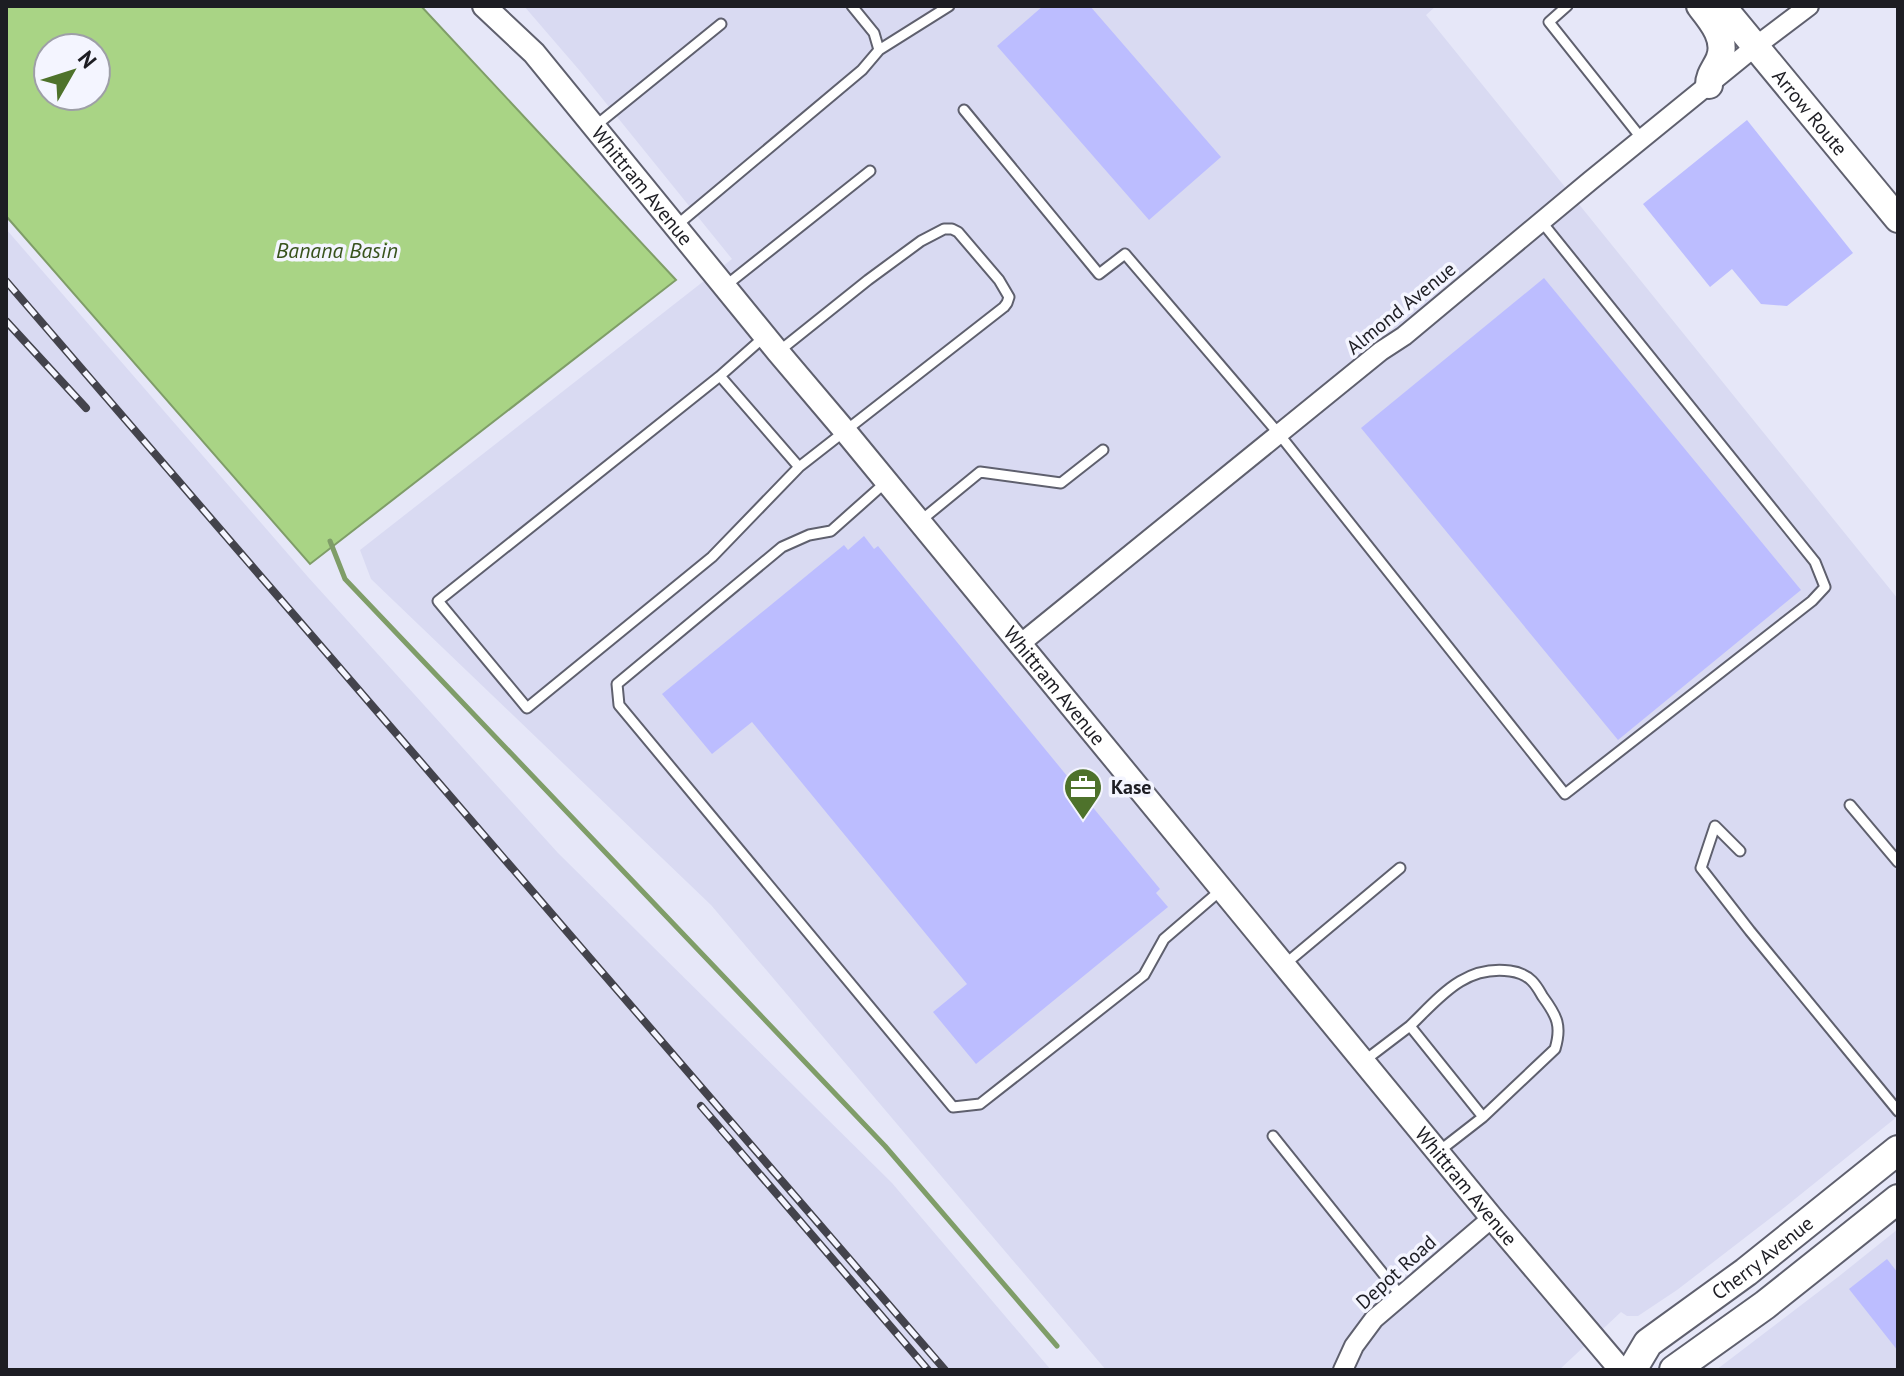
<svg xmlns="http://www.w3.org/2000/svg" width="1904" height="1376" font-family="'PT Sans',sans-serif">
<rect width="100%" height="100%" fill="#e6e7f8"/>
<path fill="#d9daf2" d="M524 6H1436L1426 15 1898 599V1116L1785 1207 1677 1290 1638 1316H1627L1621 1312 1559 1370H1106L711 905 371 579 360 550 732 259 580 71Z
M6 229 308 577 558 853 892 1183 1051 1370H6Z
M1898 1229V1370H1716L1838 1277Z"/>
<path fill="#a9d485" stroke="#7f9d68" stroke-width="2" fill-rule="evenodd" d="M6 6H421L676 280 310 564 6 216ZM48 48H96V96H48Z"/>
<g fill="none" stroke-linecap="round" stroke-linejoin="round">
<path stroke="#7f9d68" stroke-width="5" d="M330 541 345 579 885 1146 1057 1346"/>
</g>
<path fill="#bcbdff" d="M1043 6H1090L1221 157 1149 220 997 46Z
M1747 120 1853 253 1787 306 1761 304 1732 269 1710 287 1643 204Z
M1544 278 1801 590 1618 740 1361 428Z
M864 536 874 549 878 546 1160 889 1156 893 1168 907 976 1064 933 1012 967 984 752 722 712 754 662 694 844 545 848 550Z
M1887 1259 1898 1273V1351L1849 1289Z"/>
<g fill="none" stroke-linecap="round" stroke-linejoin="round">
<g stroke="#5f606e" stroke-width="13">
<path id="service" d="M1567 6 1549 22 1642 139
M879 50 949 6
M964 110 1099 274 1125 254 1279 434 1565 794 1812 601 1825 587 1815 562 1541 221
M594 127 721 24
M677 225 862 70 879 50 874 33 852 6
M724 287 870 171
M764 337 720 376 799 467 1004 307 1007 303 1009 297 999 280 958 232 952 229H944L921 241 868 280 778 352
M720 376 438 601 527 708 712 557 799 467
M886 482 831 531 809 535 782 547 617 684 619 705 953 1107 980 1104 1144 975 1164 939 1221 890
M919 522 980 472 1061 483 1103 450
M1850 805 1898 862
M1740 851 1715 826 1701 868 1750 931 1898 1111
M1284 965 1400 868
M1410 1026C1440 997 1464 965 1510 971 1518 972 1527 976 1532 981 1537 986 1540 992 1543 997 1557 1016 1562 1026 1555 1049L1483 1117
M1364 1061 1410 1026 1483 1117 1438 1152
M1273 1136 1401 1296"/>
</g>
<g stroke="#5f606e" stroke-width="22">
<path id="minor" d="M1020 644 1381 351 1404 336 1590 181 1756 46 1809 6
M1343 1370 1354 1346 1374 1319 1492 1218"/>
</g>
<g stroke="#5f606e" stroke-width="26">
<g id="tertiary">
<path id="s1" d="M484 6 534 53 778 352 845 431 1492 1218 1621 1370"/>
</g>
</g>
<g stroke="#5f606e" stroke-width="30">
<g id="secondary">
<path d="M1700 6C1712 21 1728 40 1719 60 1715 69 1709 75 1709 85"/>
<path id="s2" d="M1722 6 1898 219"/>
</g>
</g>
<g stroke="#5f606e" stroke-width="32">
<g id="primary">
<path id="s3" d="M1632 1370 1648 1343 1746 1272 1898 1150"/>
<path d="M1674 1370 1765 1305 1898 1199"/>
</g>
</g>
<use href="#service" stroke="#fff" stroke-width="9"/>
<use href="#minor" stroke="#fff" stroke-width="18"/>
<use href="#tertiary" stroke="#fff" stroke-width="22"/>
<use href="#secondary" stroke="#fff" stroke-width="26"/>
<use href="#primary" stroke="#fff" stroke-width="28"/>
<g stroke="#43434c" stroke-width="8">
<path id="rail" d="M6 281 945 1370
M6 321 86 408
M701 1106 928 1370"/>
</g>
<use href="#rail" stroke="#f4f5ff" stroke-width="5" stroke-dasharray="15" stroke-linecap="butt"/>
</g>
<defs>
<g id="office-pin" transform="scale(2)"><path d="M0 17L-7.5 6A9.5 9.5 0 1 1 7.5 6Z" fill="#4e722b" stroke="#f4f5ff"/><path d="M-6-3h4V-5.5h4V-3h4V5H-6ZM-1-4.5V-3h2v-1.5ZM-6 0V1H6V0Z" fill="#fff"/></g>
</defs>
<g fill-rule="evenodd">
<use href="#office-pin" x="1083" y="787"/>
</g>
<g text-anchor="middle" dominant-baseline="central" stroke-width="7" stroke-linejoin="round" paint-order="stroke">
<g font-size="20" fill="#1d1d23" stroke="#f4f5ff">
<text stroke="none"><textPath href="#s2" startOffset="138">Arrow Route</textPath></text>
<text stroke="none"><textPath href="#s1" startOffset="240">Whittram Avenue</textPath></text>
<text transform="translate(1401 308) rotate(-39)">Almond Avenue</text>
<text stroke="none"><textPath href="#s1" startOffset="888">Whittram Avenue</textPath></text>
<text stroke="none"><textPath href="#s1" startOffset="1536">Whittram Avenue</textPath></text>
<text stroke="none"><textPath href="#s3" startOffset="174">Cherry Avenue</textPath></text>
<text transform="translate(1396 1272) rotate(-42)">Depot Road</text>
</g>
<g font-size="20" font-weight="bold" fill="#1d1d23" stroke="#f4f5ff" text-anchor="start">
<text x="1111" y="787">Kase</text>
</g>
<g font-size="22" font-style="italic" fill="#38531d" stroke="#f4f5ff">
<text x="337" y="250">Banana Basin</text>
</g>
</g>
<rect width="1904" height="1376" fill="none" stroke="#1d1d23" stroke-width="16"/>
<g transform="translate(72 72) rotate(51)"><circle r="38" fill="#f4f5ff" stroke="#9e9fa7" stroke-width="2"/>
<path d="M0-6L14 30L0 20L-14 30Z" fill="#4e722b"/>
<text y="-12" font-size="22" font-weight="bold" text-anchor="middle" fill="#1d1d23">N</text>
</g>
</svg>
